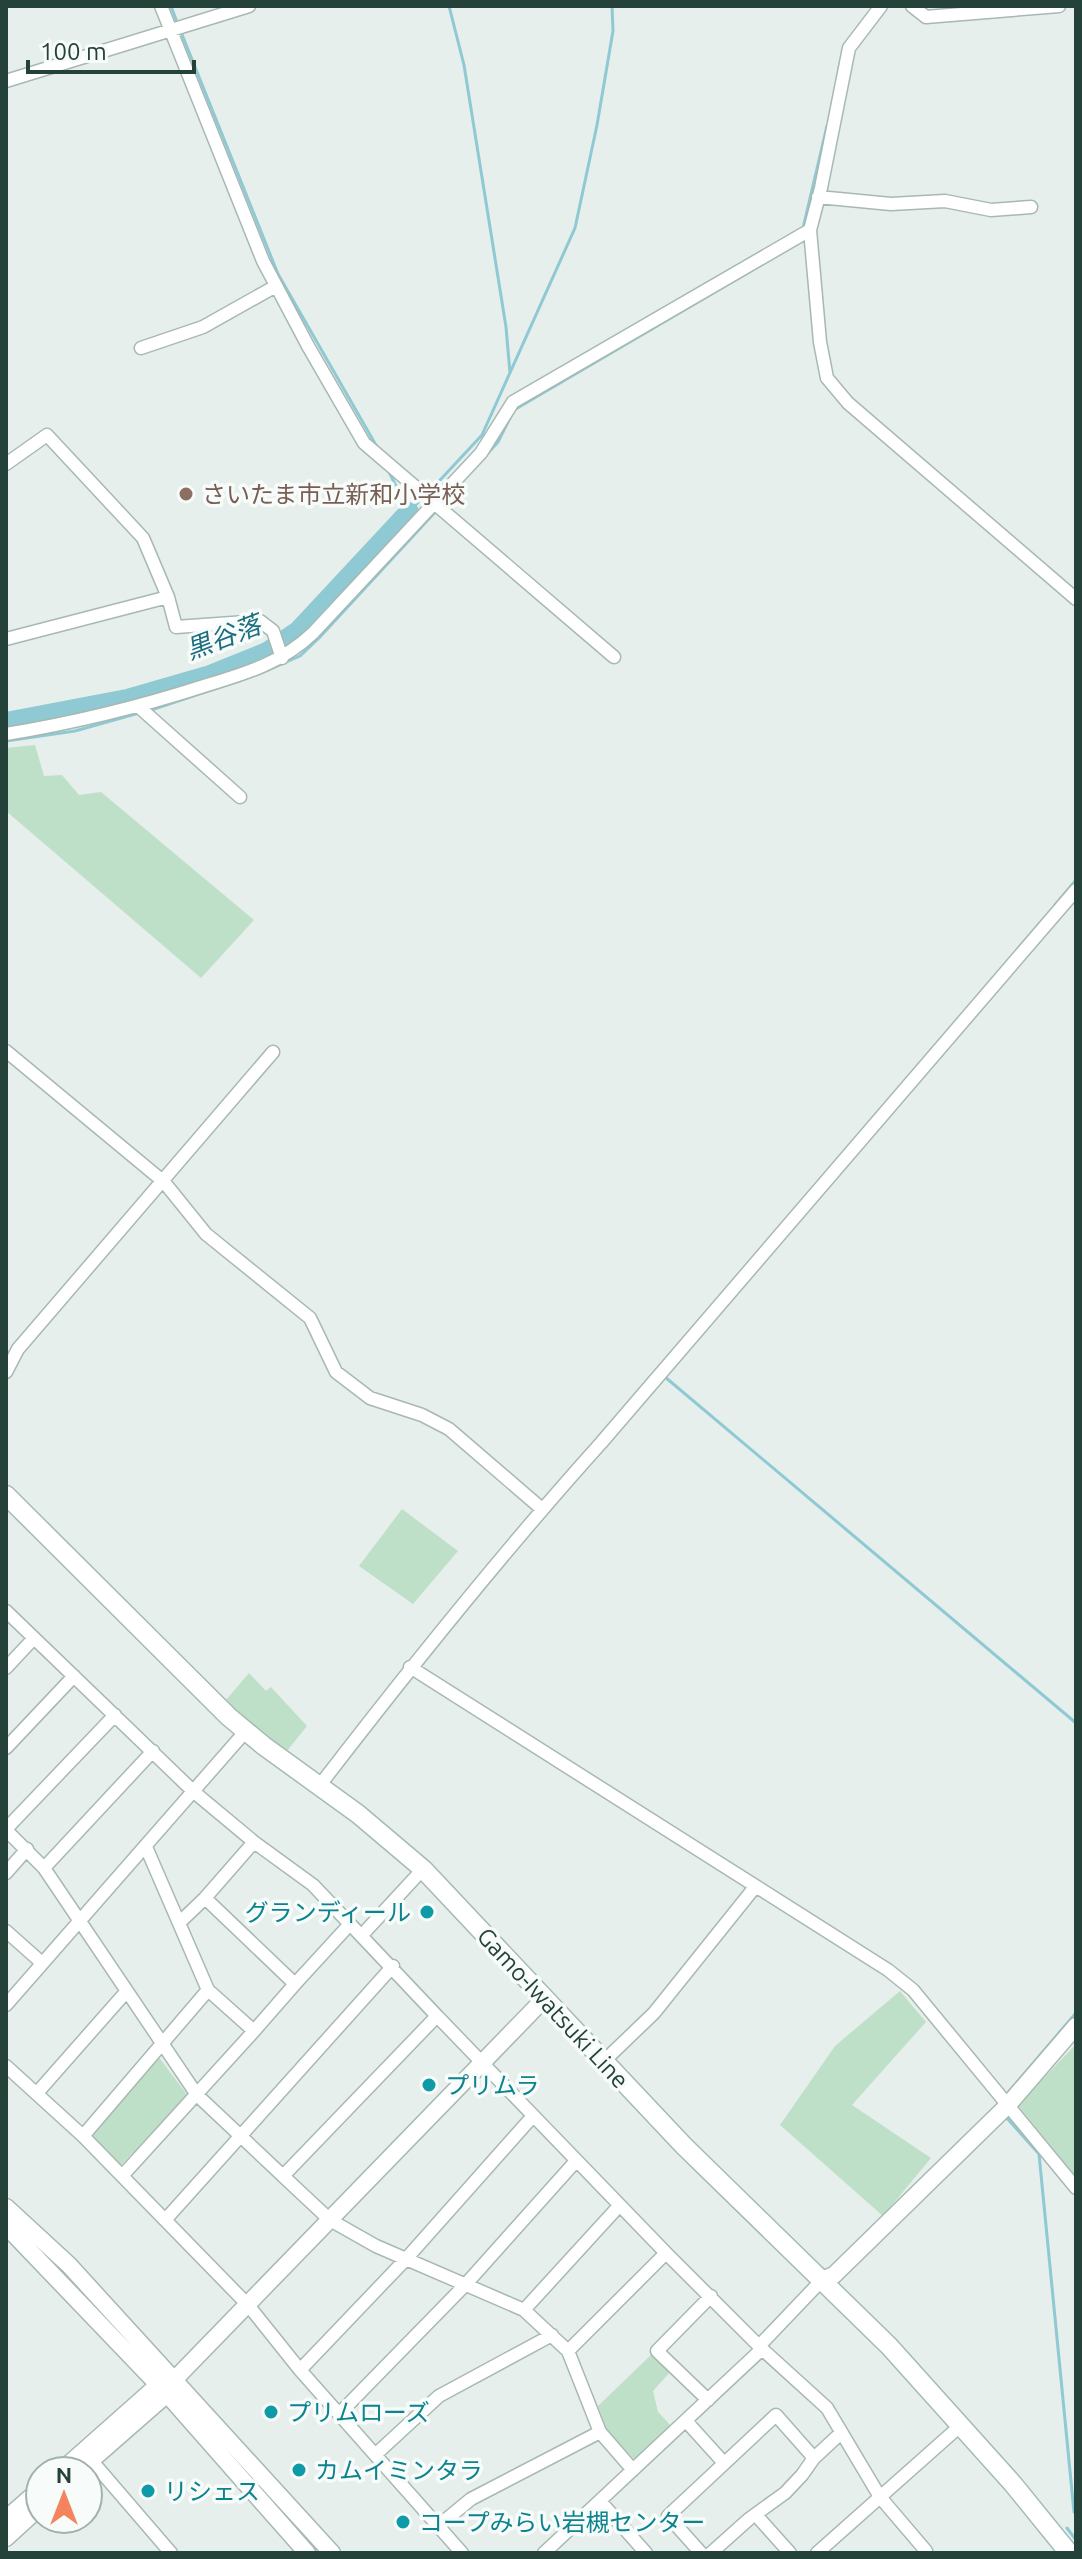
<svg xmlns="http://www.w3.org/2000/svg" width="1082" height="2559" font-family="Ubuntu,'Noto Sans JP',sans-serif">
<rect width="100%" height="100%" fill="#e6efeb"/>
<path fill="#bfe0c8" d="M35 745 44 776 62 775 79 795 101 792 254 920 201 978 6 811V748Z
M402 1509 458 1551 413 1604 359 1566Z
M249 1673 266 1691 271 1687 307 1726 287 1751 252 1726 226 1700Z
M900 1991 926 2022 852 2105 931 2158 883 2216 780 2125 835 2046Z
M1076 2044V2177L1018 2105Z
M158 2056 188 2096 120 2166 92 2136Z
M653 2353 671 2371 653 2391 658 2412 672 2427 639 2458 634 2459 607 2430 598 2406Z"/>
<g fill="none" stroke-linecap="round" stroke-linejoin="round">
<path stroke="#8ec9d4" stroke-width="3" d="M171 6 178 25
M449 6 464 65 506 327 510 373
M181 32 278 274 377 447
M839 68 845 44
M803 228 827 126
M488 453 498 442 514 410 761 265
M389 472 409 512 422 498
M428 493 482 435 575 228 597 125 613 31 612 6
M443 504 464 479
M268 670 300 656 319 638 438 509
M151 710 238 681
M6 741 75 731 139 713
M1055 905 1076 880
M665 1377 1076 1723
M1006 2095 1076 2013
M1005 2116 1039 2154 1074 2512
M1067 2528 1076 2540"/>
<path stroke="#8ec9d4" stroke-width="20" d="M6 722 127 699 210 675 267 652 298 631 409 512"/>
<g stroke="#a8b8b2" stroke-width="15">
<path id="minor" d="M161 6 263 261 308 346 364 443 614 657
M881 6 849 48 821 188 810 230 820 342 827 378 848 403 1076 599
M912 6 926 17 1059 6
M6 81 249 6
M818 197 891 204 945 201 991 210 1031 207
M141 348 203 327 276 286
M6 464 47 435 143 538 168 597 176 627 260 621 273 631 282 658
M6 639 168 597
M139 707 240 797
M6 734C73 723 139 707 204 686 244 674 282 663 313 633L481 453 513 402 810 230
M6 1051 164 1182 206 1234 310 1318 336 1372 370 1398 422 1415 449 1429 542 1509
M6 1372 18 1349 273 1052
M6 1611 194 1792 254 1842 313 1885 350 1924
M410 1667 888 1970 913 1990 1076 2188
M6 1668 34 1638
M6 1748 74 1676
M320 1785C410 1668 502 1553 601 1443L1076 890
M6 1829 115 1715
M6 1830 44 1868 197 2095 283 2176
M146 1847 208 1990
M44 1868 153 1751
M6 1873 27 1849
M205 1898 254 1842
M6 1931 42 1963
M362 1935 423 1869
M295 1984 350 1924 437 2016 283 2176 330 2220 376 2246 524 2310 568 2351 600 2432 633 2470
M6 2005 245 1732
M437 2016 666 2253 568 2351
M603 2062 654 2013 755 1887
M6 2066 83 2136 248 2305 300 2370 462 2553
M37 2093 126 1992
M83 2136 208 1990 254 2031 295 1984 205 1898 179 1923
M122 2176 254 2031
M166 2219 393 1966
M666 2253 762 2349 827 2408 880 2497 926 2551 924 2553
M524 2310 619 2206
M759 2346 822 2280
M300 2370 406 2259 533 2116
M708 2400 657 2351 711 2296
M339 2414 466 2284 576 2161
M686 2421 724 2463
M375 2455 439 2396 552 2335
M91 2460 171 2553
M600 2501 646 2553
M756 2515 790 2553
M437 2527 471 2499 600 2432
M544 2553 762 2349
M701 2553 668 2516 776 2415 814 2458
M711 2553 749 2519 785 2493 802 2475 814 2458 841 2433
M817 2553 960 2426"/>
</g>
<g stroke="#a8b8b2" stroke-width="19">
<path id="tertiary" d="M6 2207 69 2265 332 2553
M6 2226 167 2394 307 2553
M822 2280 834 2275 1008 2105 1076 2026
M61 2471 158 2385 166 2382
M79 2471 167 2394 175 2379 544 1999
M6 2519 40 2489
M6 2538 40 2507"/>
</g>
<g stroke="#a4bbb3" stroke-width="21">
<path id="secondary" d="M6 1495 229 1717 264 1746 358 1814 423 1869 684 2146 889 2346 1013 2484 1069 2553"/>
</g>
<use href="#minor" stroke="#fff" stroke-width="12"/>
<use href="#tertiary" stroke="#fff" stroke-width="16"/>
<use href="#secondary" stroke="#fff" stroke-width="18"/>
</g>
<circle fill="#8d6e63" stroke="#f7fbf9" stroke-width="3" cx="186" cy="494" r="8"/>
<g fill="#0f9aa8" stroke="#f7fbf9" stroke-width="3">
<circle cx="427" cy="1912" r="8"/>
<circle cx="429" cy="2085" r="8"/>
<circle cx="271" cy="2412" r="8"/>
<circle cx="299" cy="2470" r="8"/>
<circle cx="148" cy="2491" r="8"/>
<circle cx="403" cy="2522" r="8"/>
</g>
<g text-anchor="middle" dominant-baseline="central" stroke-width="7" stroke-linejoin="round" paint-order="stroke">
<g font-size="24" fill="#785e54" stroke="#f7fbf9" text-anchor="start">
<text x="202" y="494">さいたま市立新和小学校</text>
</g>
<g font-size="24" fill="#0d838f" stroke="#f7fbf9" text-anchor="start">
<text x="411" y="1912" text-anchor="end">グランディール</text>
<text x="445" y="2085">プリムラ</text>
<text x="287" y="2412">プリムローズ</text>
<text x="315" y="2470">カムイミンタラ</text>
<text x="164" y="2491">リシェス</text>
<text x="419" y="2522">コープみらい岩槻センター</text>
</g>
<g font-size="24" fill="#24423a" stroke="#f7fbf9">
<text transform="translate(553 2008) rotate(47)">Gamo-Iwatsuki Line</text>
</g>
<g font-size="26" font-style="italic" fill="#1c6f80" stroke="#f7fbf9">
<text transform="translate(223 637) rotate(-21)">黒谷落</text>
</g>
</g>
<rect width="1082" height="2559" fill="none" stroke="#24423a" stroke-width="16"/>
<g transform="translate(64 2495)"><circle r="38" fill="#f7fbf9" stroke="#a3b1ad" stroke-width="2"/>
<path d="M0-6L14 30L0 20L-14 30Z" fill="#f4845f"/>
<text y="-12" font-size="22" font-weight="bold" text-anchor="middle" fill="#24423a">N</text>
</g>
<path d="M28 60v12h166v-12" fill="none" stroke="#24423a" stroke-width="4"/>
<text x="40" y="60" font-size="24" fill="#24423a" stroke="#f7fbf9" stroke-width="6" paint-order="stroke">100 m</text>
</svg>
